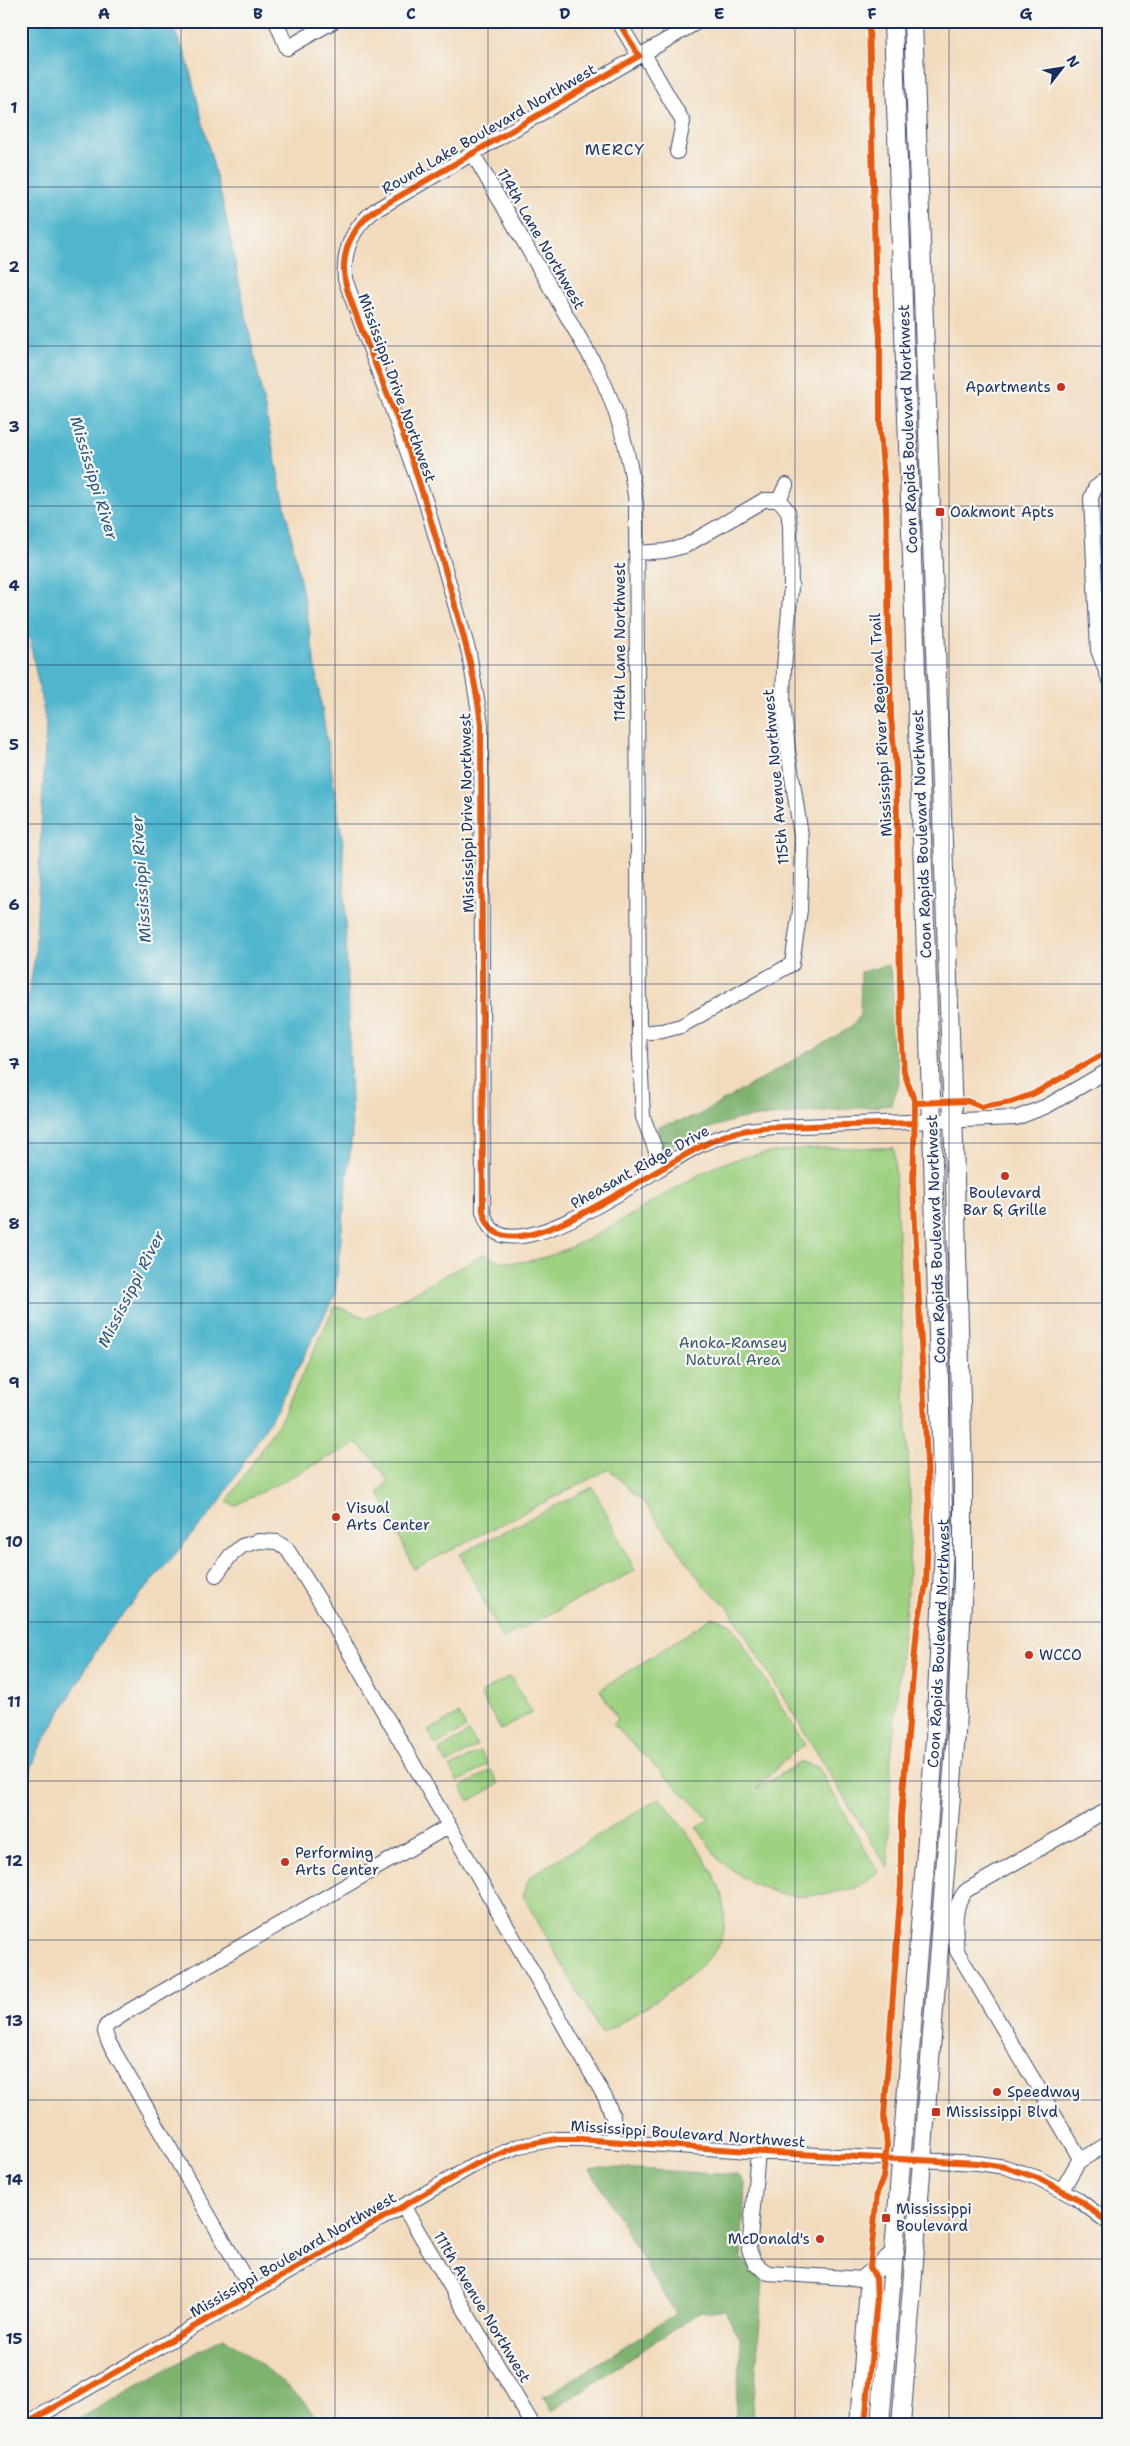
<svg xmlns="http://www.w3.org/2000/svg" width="1130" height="2446" font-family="'Shantell Sans',sans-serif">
<rect width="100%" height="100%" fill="#f6f6f2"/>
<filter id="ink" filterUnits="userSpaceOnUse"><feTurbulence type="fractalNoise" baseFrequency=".02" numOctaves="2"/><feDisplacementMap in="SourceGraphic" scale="10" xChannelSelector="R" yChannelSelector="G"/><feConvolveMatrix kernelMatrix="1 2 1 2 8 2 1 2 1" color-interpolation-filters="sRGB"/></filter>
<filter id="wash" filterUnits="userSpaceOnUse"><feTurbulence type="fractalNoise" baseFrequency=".0096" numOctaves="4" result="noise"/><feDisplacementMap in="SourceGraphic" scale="20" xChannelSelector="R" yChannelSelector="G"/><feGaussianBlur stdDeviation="1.12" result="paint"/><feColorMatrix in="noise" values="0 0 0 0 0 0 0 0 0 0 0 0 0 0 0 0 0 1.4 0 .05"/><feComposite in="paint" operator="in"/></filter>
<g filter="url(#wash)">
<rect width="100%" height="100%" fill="#f2dbbd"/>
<path fill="#9fd181" stroke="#5d8070" d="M894 1148 911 1519 908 1584 891 1757 888 1869 728 1607 705 1587 646 1505 609 1469 414 1569 379 1492 388 1481 374 1460 357 1443 234 1506 227 1502 281 1419 335 1306 367 1318 484 1254C543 1294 670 1178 731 1161 784 1145 840 1148 894 1148Z
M593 1487 635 1571 502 1638 460 1554Z
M713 1617 731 1624 805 1745 784 1760 757 1789 801 1762 818 1767 878 1872 856 1888 830 1893 807 1896 779 1894 748 1881 720 1861 697 1828 709 1819 613 1725 618 1719 600 1690Z
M510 1676 532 1712 501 1730 480 1694Z
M459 1714 466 1728 436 1745 428 1731Z
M469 1732 477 1746 447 1764 439 1750Z
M480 1751 488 1765 458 1782 450 1768Z
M491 1770 499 1784 469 1801 461 1787Z
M660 1798C681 1825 704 1852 718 1884 724 1898 728 1929 720 1943 700 1977 636 2013 602 2034L523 1896 530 1876Z"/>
<path fill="#7fb36f" stroke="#4d7166" d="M888 965 892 975 899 1084 891 1105 739 1119 713 1127 663 1150 658 1140 659 1126 695 1117 850 1028 860 1016 861 972Z
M601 2167 738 2175 745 2183 741 2258 763 2281 752 2425H735L741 2340 725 2311H701L552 2411 543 2398 675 2314 590 2169Z
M224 2337C258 2363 298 2389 322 2425H77L75 2421Z"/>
<path fill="#50b6ce" stroke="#367296" d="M21 21H169L186 55 224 208 307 614 343 843 352 1133 335 1295 278 1407 217 1506 106 1634 38 1751 21 1796V1038L35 956 46 724 29 636 21 619Z"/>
</g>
<g filter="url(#ink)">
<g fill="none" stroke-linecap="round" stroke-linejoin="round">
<g stroke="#3b496c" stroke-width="16">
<path id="minor" d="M276 21 287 48 334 21
M618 21 639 56
M699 21 374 211C351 229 343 251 345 279L426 503 469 653 481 724 483 1211C486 1220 488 1228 497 1233 539 1256 659 1165 700 1145 723 1134 749 1129 774 1127L1016 1118 1047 1106 1109 1070
M644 54 683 122 677 152
M473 154 597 368C619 412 630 455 636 503L639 1033 643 1117 662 1167
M1109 477 1095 488 1091 498 1098 650 1109 679
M779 500 786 485
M636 553 665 551 685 546 764 500H779
M639 1033 662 1031 681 1026 792 964 800 910 802 842 788 750 783 702 784 668 791 587 790 526 788 511 779 500
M216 1575 230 1556 242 1546 259 1541 277 1542 287 1549 321 1603 606 2099 613 2117 614 2140
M758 2152 749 2250 755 2264 768 2273 864 2279 867 2287 857 2425
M1081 2160 957 1951C955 1934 952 1903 967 1890L1109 1809
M1062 2190 1078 2162 1109 2143
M403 2206 533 2425
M253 2292 108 2041 105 2032 106 2026 127 2012 449 1826
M24 2425 476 2164 519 2146 557 2139H579L778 2153 978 2163 1005 2167 1038 2178 1076 2198 1109 2223"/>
</g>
<g stroke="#3b496c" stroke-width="20">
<g id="major">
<path d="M864 2279 895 2253"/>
<path id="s1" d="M880 2425 935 1739 944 1546 932 1123 893 21"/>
<path d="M901 2425 956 1733 963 1580V1475L954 1143 913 21"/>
</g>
</g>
<use href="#minor" stroke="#fff" stroke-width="14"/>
<use href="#major" stroke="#fff" stroke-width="18"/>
<g stroke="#f6f6f2" stroke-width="9">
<path id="cycleway" d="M618 21 639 56 374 211C357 224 345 243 344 265 343 284 352 303 358 320 371 355 386 390 400 426 418 474 432 524 446 573 460 624 475 672 481 724L483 1211C486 1220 488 1228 497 1233 542 1258 677 1149 730 1134 757 1126 785 1127 813 1126 847 1125 881 1124 915 1123
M915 1103 967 1101 982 1107 1011 1102 1033 1094 1109 1051
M24 2425 476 2164 519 2146 557 2139H579L778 2153 978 2163 1005 2167 1038 2178 1076 2198 1109 2223
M865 2425 877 2299 876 2278 870 2267 877 2193 883 2178 887 2145 884 2117 901 1885V1817L917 1628 926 1585 929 1502 913 1185 915 1103 904 1072 901 1031 896 768 891 718 886 506 880 431V336L876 299 869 21"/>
</g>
<use href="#cycleway" stroke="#e8590c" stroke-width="6"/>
</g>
</g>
<path fill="none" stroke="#1b2f5e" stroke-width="1" stroke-opacity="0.55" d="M181 21V2425M335 21V2425M488 21V2425M642 21V2425M795 21V2425M949 21V2425M21 187H1109M21 346H1109M21 506H1109M21 665H1109M21 824H1109M21 984H1109M21 1143H1109M21 1303H1109M21 1462H1109M21 1622H1109M21 1781H1109M21 1940H1109M21 2100H1109M21 2259H1109"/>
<g fill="#c8321e" stroke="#f6f6f2" stroke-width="2">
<circle cx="1061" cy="387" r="5"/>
<rect x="935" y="507" width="10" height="10" rx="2.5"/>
<circle cx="1005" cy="1176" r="5"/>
<circle cx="336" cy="1517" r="5"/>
<circle cx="1029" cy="1655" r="5"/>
<circle cx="285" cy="1862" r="5"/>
<circle cx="997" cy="2092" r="5"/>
<rect x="931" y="2107" width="10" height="10" rx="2.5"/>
<rect x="881" y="2213" width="10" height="10" rx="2.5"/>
<circle cx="820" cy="2239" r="5"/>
</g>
<g text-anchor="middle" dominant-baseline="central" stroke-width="4.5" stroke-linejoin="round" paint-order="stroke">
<g font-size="15" fill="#1b2f5e" stroke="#f6f6f2">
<text transform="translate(489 129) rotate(-30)">Round Lake Boulevard Northwest</text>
<text transform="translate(541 239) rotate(60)">114th Lane Northwest</text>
<text transform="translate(397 388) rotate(70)">Mississippi Drive Northwest</text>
<text transform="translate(908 429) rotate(-92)">Coon Rapids Boulevard Northwest</text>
<text transform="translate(620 642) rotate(-90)">114th Lane Northwest</text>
<text transform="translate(881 725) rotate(-93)">Mississippi River Regional Trail</text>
<text transform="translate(776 777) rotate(-95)">115th Avenue Northwest</text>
<text transform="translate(467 813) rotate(-91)">Mississippi Drive Northwest</text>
<text transform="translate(922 834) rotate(-92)">Coon Rapids Boulevard Northwest</text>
<text transform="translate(640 1167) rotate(-29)">Pheasant Ridge Drive</text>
<text transform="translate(936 1239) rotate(-92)">Coon Rapids Boulevard Northwest</text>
<text stroke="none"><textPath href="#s1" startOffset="784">Coon Rapids Boulevard Northwest</textPath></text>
<text transform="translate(688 2134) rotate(4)">Mississippi Boulevard Northwest</text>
<text transform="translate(293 2255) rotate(-30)">Mississippi Boulevard Northwest</text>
<text transform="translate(482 2307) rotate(59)">111th Avenue Northwest</text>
</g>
<g font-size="15" fill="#1b2f5e" stroke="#f6f6f2" text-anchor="start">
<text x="1051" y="387" text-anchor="end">Apartments</text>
<text x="950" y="512">Oakmont Apts</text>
<text x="1005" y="1193" text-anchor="middle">Boulevard<tspan x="1005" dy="17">Bar &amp; Grille</tspan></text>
<text x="346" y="1508">Visual<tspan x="346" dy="17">Arts Center</tspan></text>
<text x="1039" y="1655">WCCO</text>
<text x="295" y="1853">Performing<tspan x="295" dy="17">Arts Center</tspan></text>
<text x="1007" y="2092">Speedway</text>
<text x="946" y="2112">Mississippi Blvd</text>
<text x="896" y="2209">Mississippi<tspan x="896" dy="17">Boulevard</tspan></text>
<text x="810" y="2239" text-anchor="end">McDonald's</text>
</g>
<g font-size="15" fill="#3c5867" stroke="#f6f6f2">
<text x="733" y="1343">Anoka-Ramsey<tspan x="733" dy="17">Natural Area</tspan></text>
</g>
<g font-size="16" letter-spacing="1" fill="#1b2f5e" stroke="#f6f6f2">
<text x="615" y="149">MERCY</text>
</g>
<g font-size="16" font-style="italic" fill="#2b5880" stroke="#f6f6f2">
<text transform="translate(94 478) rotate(73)">Mississippi River</text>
<text transform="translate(141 879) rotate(-94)">Mississippi River</text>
<text transform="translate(131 1289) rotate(-63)">Mississippi River</text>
</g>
</g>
<rect width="1130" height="2446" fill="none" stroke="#f6f6f2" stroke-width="55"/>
<g transform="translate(1062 68) rotate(59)" stroke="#f6f6f2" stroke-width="4" paint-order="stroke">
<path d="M0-4L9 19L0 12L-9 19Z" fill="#1b2f5e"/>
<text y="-8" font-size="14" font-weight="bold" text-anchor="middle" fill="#1b2f5e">N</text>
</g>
<rect x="28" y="28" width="1074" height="2390" fill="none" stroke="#1b2f5e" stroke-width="2"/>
<g font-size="16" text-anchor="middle" font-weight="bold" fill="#1b2f5e">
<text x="104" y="19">A</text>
<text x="258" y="19">B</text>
<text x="411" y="19">C</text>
<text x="565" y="19">D</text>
<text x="719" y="19">E</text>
<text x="872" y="19">F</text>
<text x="1026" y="19">G</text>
<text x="14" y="113">1</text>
<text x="14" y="272">2</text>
<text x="14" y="432">3</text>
<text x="14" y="591">4</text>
<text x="14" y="750">5</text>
<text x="14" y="910">6</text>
<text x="14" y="1069">7</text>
<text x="14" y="1229">8</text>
<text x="14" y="1388">9</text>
<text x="14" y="1547">10</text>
<text x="14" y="1707">11</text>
<text x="14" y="1866">12</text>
<text x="14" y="2026">13</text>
<text x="14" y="2185">14</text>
<text x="14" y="2344">15</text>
</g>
</svg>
